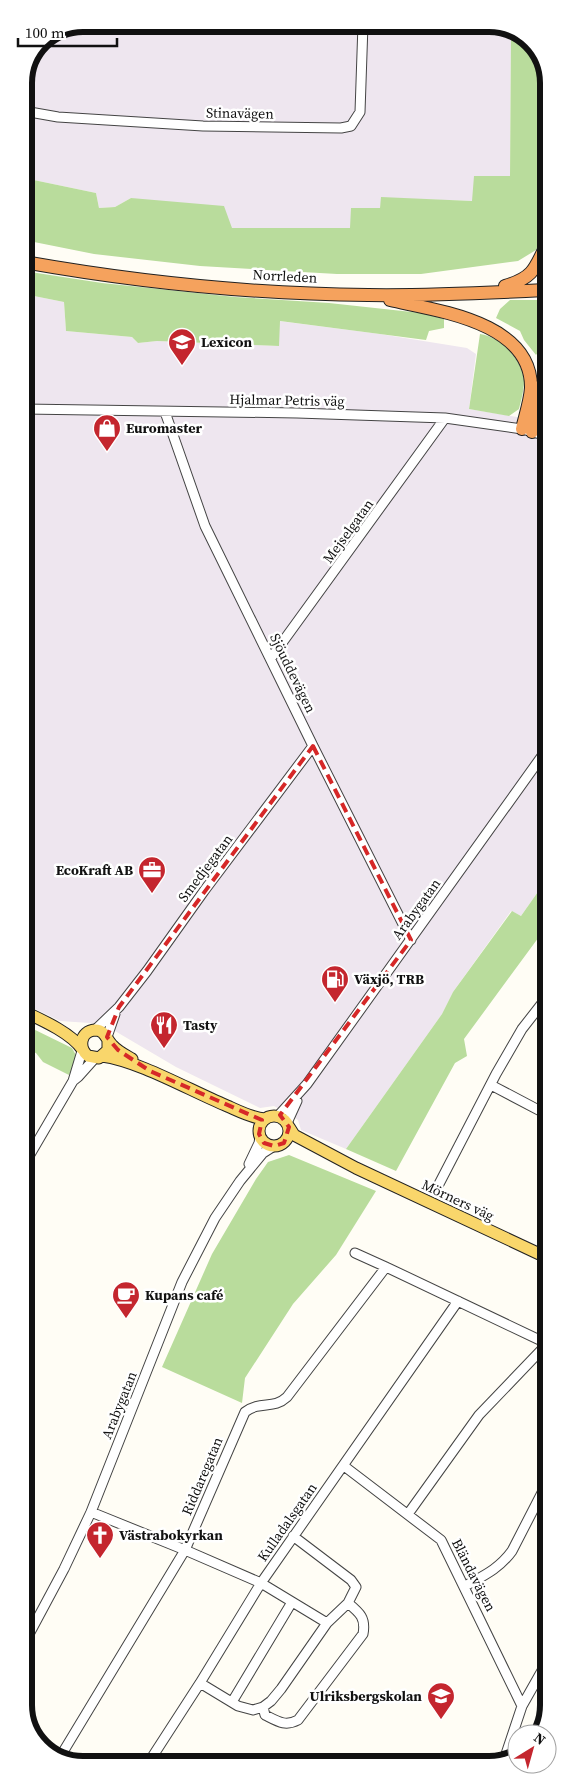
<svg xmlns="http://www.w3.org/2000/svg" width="572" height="1789" font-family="'Source Serif 4',serif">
<rect width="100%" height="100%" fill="#fffdf5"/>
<path fill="#eee6ef" d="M83 24H493L511 31 510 176 473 201 382 198 380 208 350 228H231L131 198 115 207 99 208 96 193 24 178V80L41 41Z
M24 294 64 302 66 331 132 337 138 343 157 341 279 346V321L380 334 467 348 476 354 469 409 547 422V879L521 916 511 911 453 992 442 1014 346 1149 301 1130 298 1120 274 1106 260 1108 176 1067 115 1031 90 1023 60 1021 25 1004Z"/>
<path fill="#b9dc9c" d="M511 31 528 38 546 68V228L536 250 518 261 421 274H337L200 266 94 254 24 240V178L96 193 99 208 115 207 131 198 224 206 232 228H350L351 208H380L381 197 472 201 474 176H510Z
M24 271 102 283 235 297 329 303 421 313 444 319V328L429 331 426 340 280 321 279 346 157 341 138 343 132 337 66 331 64 302 24 294Z
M510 300H545C546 318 549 340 536 355L524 340 520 331 496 318 500 309Z
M480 334C501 337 522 359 524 381 524 390 521 401 519 409L509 416 469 409Z
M547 879V926L464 1039 467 1056 455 1063 396 1171 346 1149 442 1014 453 992 512 911 521 916Z
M25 1025 72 1048 77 1057 69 1075 43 1062 36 1053 25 1050Z
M289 1155 376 1191 336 1255 293 1304 245 1378 242 1403 162 1367 212 1254 256 1179 268 1162Z"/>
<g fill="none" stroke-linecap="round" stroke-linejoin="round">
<g stroke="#444" stroke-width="11">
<path id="minor" d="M24 111 58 117 203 126 341 128 351 126 360 112 363 24
M24 409 297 413 445 418 522 429 547 436
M165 412 205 526 313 746 411 940
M271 658 445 418
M95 1030 119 1007 147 971 204 891 313 746
M107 1037 115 1014
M73 1081 78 1077 95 1058
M491 1085 548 1115
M278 1116 307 1084 547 749
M287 1123 297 1101
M25 1163 73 1081 82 1051
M249 1164 259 1143 260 1137
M439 1184 496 1074 522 1029 547 997
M355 1253 386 1267 548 1344
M344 1466 441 1540 522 1706
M91 1512 185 1550 261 1583 327 1623
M408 1514 479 1415 547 1344
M465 1586C483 1576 499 1569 512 1551L548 1481
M26 1640 64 1569 91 1512 182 1282 215 1218 240 1181 263 1153 274 1146
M200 1683 238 1706 253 1710 263 1707 271 1701 281 1689 327 1623 348 1603 356 1587 351 1580 293 1536
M232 1702 292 1602
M263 1707 265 1715C277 1721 285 1727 298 1720L363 1634C366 1618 360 1613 348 1603
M60 1757 185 1550 245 1412C261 1400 273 1410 287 1397L386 1267
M503 1763 522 1706 548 1660
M147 1765 200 1683 261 1583 458 1301"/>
</g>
<g stroke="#222" stroke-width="13">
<path id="major" d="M25 1012C42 1020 71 1033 82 1049
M108 1040V1050L99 1058 88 1056C78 1048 80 1031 95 1030 105 1030 106 1039 112 1045 117 1051 125 1055 132 1059
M102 1056C139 1061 189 1090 225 1105 237 1110 251 1118 265 1119
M259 1131a15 15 0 1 1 30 0a15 15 0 1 1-30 0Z
M289 1127 294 1135 356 1168 548 1258"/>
</g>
<g stroke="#222" stroke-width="14">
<path id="highway" d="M24 262C137 282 253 294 368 295 428 296 487 293 547 290
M505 286C533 278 535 269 547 243
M390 300C438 311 532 322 531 388 530 402 525 416 522 429
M532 432 547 363"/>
</g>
<use href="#minor" stroke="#fff" stroke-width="9"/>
<use href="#major" stroke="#f9d66b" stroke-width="11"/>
<use href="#highway" stroke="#f5a25d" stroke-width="12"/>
</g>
<path fill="none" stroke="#d62828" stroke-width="4" stroke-dasharray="10 6" stroke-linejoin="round" d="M313 746 411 940 280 1115 289 1127 284 1143 274 1146 264 1143 259 1134 262 1120 150 1071 118 1050 107 1037 119 1007Z"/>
<defs>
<g id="school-pin" transform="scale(1.4375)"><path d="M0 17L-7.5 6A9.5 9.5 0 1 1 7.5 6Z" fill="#c4262e" stroke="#fff"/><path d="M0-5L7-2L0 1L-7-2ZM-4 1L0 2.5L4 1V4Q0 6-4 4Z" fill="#fff"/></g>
<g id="shop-pin" transform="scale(1.4375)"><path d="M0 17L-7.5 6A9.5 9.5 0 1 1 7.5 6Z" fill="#c4262e" stroke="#fff"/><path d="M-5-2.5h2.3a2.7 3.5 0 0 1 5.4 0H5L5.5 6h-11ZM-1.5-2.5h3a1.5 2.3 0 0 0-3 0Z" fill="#fff"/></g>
<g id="office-pin" transform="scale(1.4375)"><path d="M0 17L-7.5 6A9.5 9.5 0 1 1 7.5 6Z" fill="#c4262e" stroke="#fff"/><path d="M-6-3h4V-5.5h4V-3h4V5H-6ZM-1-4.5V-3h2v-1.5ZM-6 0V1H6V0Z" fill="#fff"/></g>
<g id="fuel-pin" transform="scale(1.4375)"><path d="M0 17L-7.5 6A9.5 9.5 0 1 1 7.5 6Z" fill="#c4262e" stroke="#fff"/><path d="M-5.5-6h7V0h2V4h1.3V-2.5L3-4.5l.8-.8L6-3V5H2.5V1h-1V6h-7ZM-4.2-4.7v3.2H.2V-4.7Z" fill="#fff"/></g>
<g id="restaurant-pin" transform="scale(1.4375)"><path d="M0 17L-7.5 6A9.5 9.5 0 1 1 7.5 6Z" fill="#c4262e" stroke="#fff"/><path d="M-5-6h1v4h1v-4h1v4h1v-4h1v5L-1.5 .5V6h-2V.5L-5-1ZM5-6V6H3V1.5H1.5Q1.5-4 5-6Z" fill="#fff"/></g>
<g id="cafe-pin" transform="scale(1.4375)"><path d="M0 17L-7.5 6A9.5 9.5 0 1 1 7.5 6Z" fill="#c4262e" stroke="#fff"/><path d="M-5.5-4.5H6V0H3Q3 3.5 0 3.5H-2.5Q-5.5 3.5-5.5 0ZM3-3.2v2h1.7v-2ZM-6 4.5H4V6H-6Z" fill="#fff"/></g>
<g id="church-pin" transform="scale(1.4375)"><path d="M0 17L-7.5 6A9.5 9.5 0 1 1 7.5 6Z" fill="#c4262e" stroke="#fff"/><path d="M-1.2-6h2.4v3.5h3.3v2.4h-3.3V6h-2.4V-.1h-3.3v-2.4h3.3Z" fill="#fff"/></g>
</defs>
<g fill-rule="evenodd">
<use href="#school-pin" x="182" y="342"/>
<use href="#shop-pin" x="107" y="428"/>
<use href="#office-pin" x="152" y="870"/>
<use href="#fuel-pin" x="335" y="979"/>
<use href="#restaurant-pin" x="164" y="1025"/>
<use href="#cafe-pin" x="126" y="1295"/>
<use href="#church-pin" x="100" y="1535"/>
<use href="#school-pin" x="441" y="1696"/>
</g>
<g text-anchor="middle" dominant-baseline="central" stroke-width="5" stroke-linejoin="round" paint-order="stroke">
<g font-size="14" fill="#111" stroke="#fff">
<text transform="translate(240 113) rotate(1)">Stinavägen</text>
<text transform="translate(285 276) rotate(3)">Norrleden</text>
<text transform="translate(287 400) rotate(1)">Hjalmar Petris väg</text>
<text transform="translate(348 531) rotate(-54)">Mejselgatan</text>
<text transform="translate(293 673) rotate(64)">Sjöuddevägen</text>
<text transform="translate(205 868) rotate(-53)">Smedjegatan</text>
<text transform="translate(416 909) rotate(-54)">Arabygatan</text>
<text transform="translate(458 1200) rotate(25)">Mörners väg</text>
<text transform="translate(119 1405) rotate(-68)">Arabygatan</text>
<text transform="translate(202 1476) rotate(-67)">Riddaregatan</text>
<text transform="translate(287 1522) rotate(-55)">Kulladalsgatan</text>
<text transform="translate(474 1575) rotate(63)">Bländavägen</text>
</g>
<g font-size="14" font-weight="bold" fill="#111" stroke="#fff" text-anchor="start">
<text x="201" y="342">Lexicon</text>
<text x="126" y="428">Euromaster</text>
<text x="133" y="870" text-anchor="end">EcoKraft AB</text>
<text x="354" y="979">Växjö, TRB</text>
<text x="183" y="1025">Tasty</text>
<text x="145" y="1295">Kupans café</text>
<text x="119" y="1535">Västrabokyrkan</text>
<text x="422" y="1696" text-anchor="end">Ulriksbergskolan</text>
</g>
</g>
<path d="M0 0H572V1789H0ZM83 32H489A51 51 0 0 1 540 83V1705A51 51 0 0 1 489 1756H83A51 51 0 0 1 32 1705V83A51 51 0 0 1 83 32Z" fill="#fff" fill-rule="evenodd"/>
<path fill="none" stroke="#111" stroke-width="6" d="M83 32H489A51 51 0 0 1 540 83V1705A51 51 0 0 1 489 1756H83A51 51 0 0 1 32 1705V83A51 51 0 0 1 83 32Z"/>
<g transform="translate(532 1749) rotate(37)"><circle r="24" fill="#ffffff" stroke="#a0a0a0"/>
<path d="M0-4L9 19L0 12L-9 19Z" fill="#c4262e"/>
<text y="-8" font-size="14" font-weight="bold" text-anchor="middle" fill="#111111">N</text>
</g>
<path d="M18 38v8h99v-8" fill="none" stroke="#111111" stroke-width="2.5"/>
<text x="25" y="38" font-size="15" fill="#111111" stroke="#ffffff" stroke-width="4" paint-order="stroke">100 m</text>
</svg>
